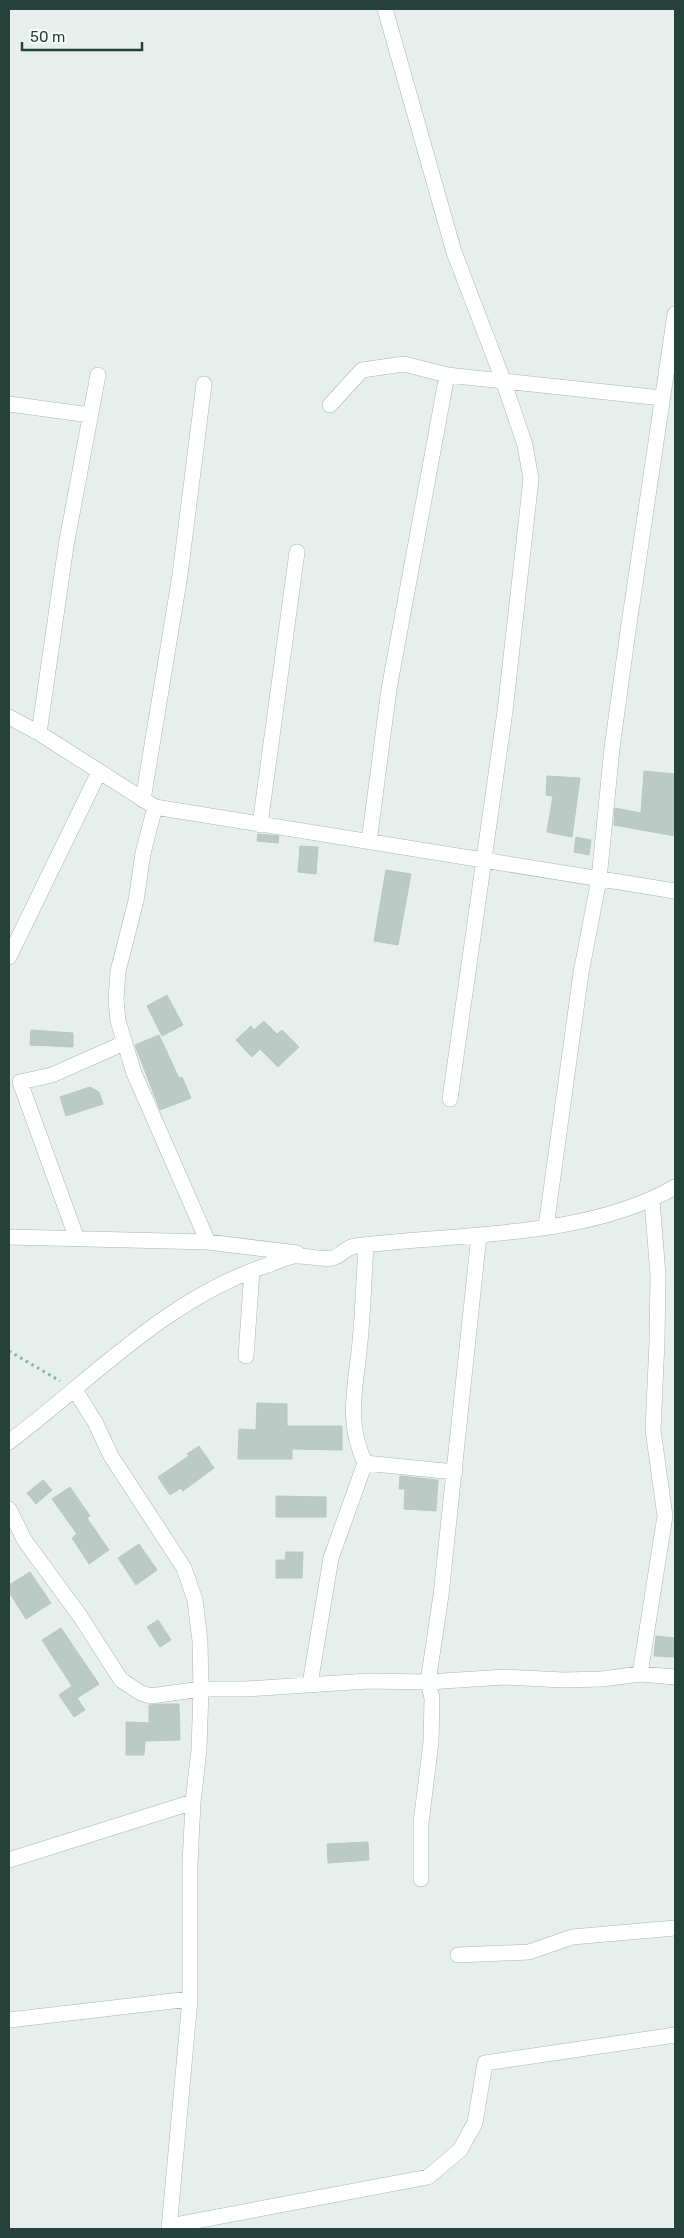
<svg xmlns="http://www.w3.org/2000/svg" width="684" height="2238" font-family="Rubik,sans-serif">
<rect width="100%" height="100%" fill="#e6efeb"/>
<path fill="#bbcac4" stroke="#b8c9c2" d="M644 771 675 774V836L614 825 615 808 641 813Z
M547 776 580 778 572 837 547 832 553 796 546 795Z
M258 834 279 836 278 843 257 841Z
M576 837 591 840 589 855 574 852Z
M300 846 318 847 316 874 298 872Z
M386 870 411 874 398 945 374 941Z
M167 995 183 1025 162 1036 147 1006Z
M264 1021 277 1034 282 1030 299 1047 278 1067 260 1049 252 1057 236 1040 251 1026 254 1030Z
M31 1030 73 1033V1047L30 1045Z
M159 1035 179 1078 182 1077 191 1098 160 1110 135 1045Z
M90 1087 99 1092 103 1104 66 1116 60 1097Z
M257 1403 287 1404V1426H342V1450L292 1449V1459H238L239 1429 256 1430Z
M199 1446 214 1468 183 1491 181 1488 170 1495 158 1477 189 1456 187 1454Z
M400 1476 438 1480 436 1511 404 1509 405 1489H399Z
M43 1480 52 1490 36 1504 27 1493Z
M70 1487 90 1516 87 1518 109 1550 89 1564 72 1538 77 1534 52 1499Z
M276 1496 326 1497V1517H276Z
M139 1544 157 1570 136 1585 118 1558Z
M286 1552H303L302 1578H276V1560H285Z
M30 1572 51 1603 26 1619 9 1592V1585Z
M158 1620 171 1640 160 1647 147 1627Z
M61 1628 99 1684 77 1698 85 1710 74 1717 59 1695 72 1686 42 1640Z
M656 1636 675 1638V1657L654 1656Z
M159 1704H179L180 1740 145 1741 144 1755H126V1722L149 1723V1705Z
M368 1842 369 1860 328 1863 327 1844Z"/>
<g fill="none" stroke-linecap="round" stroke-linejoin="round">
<g stroke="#a8b8b2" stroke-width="16">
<path id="minor" d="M385 9 454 252 503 380 525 445 531 479 505 711 450 1099
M9 404 90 415
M330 405 362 370 404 364 447 375 662 398
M9 717 39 733 155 807 675 891
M39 733 66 546 98 375
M143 800 180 575 204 384
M155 807 143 853 136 901 118 971 116 1000 118 1021 134 1073 208 1242
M260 825 297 552
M369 842 389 689 447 375
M9 957 99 772
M546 1227 581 973 599 879 612 748 628 631 675 314
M9 1237 208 1242 297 1253
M77 1239 20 1082 52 1075 124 1043
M246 1356 252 1271
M75 1390 95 1422 111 1456 184 1568 195 1600 200 1641 201 1689 199 1750 193 1802 190 1864V1999L169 2229
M9 1442C90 1381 164 1301 262 1267 272 1264 284 1258 294 1256 306 1255 320 1260 332 1258 340 1257 346 1247 355 1246 456 1233 585 1239 675 1187
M365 1463 455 1472
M9 1509 25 1541 80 1616 121 1680 141 1693 151 1696 201 1689H245L368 1681 428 1682 505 1677 564 1680 602 1679 640 1674 675 1677
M640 1674 665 1516 653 1430 657 1341 658 1275 652 1200
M310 1684 331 1558 365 1463C345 1420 356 1387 360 1342 363 1310 364 1277 366 1245
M9 1860 193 1802
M421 1879V1823L431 1742 432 1698 428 1682 441 1595 479 1235
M458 1955 529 1952 572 1937 675 1928
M9 2020 190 1999
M169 2226 428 2177 460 2150 475 2123 485 2063 675 2035"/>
</g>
<path stroke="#86b3a5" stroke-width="3" stroke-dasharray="2.5 4" stroke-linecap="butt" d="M9 1351 60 1381"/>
<use href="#minor" stroke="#fff" stroke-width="15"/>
</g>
<rect width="684" height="2238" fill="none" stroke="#24423a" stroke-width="20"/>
<path d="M22 42v8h120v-8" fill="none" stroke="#24423a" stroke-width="2.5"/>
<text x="30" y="42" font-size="15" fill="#24423a" stroke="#f7fbf9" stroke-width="4" paint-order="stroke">50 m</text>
</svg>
